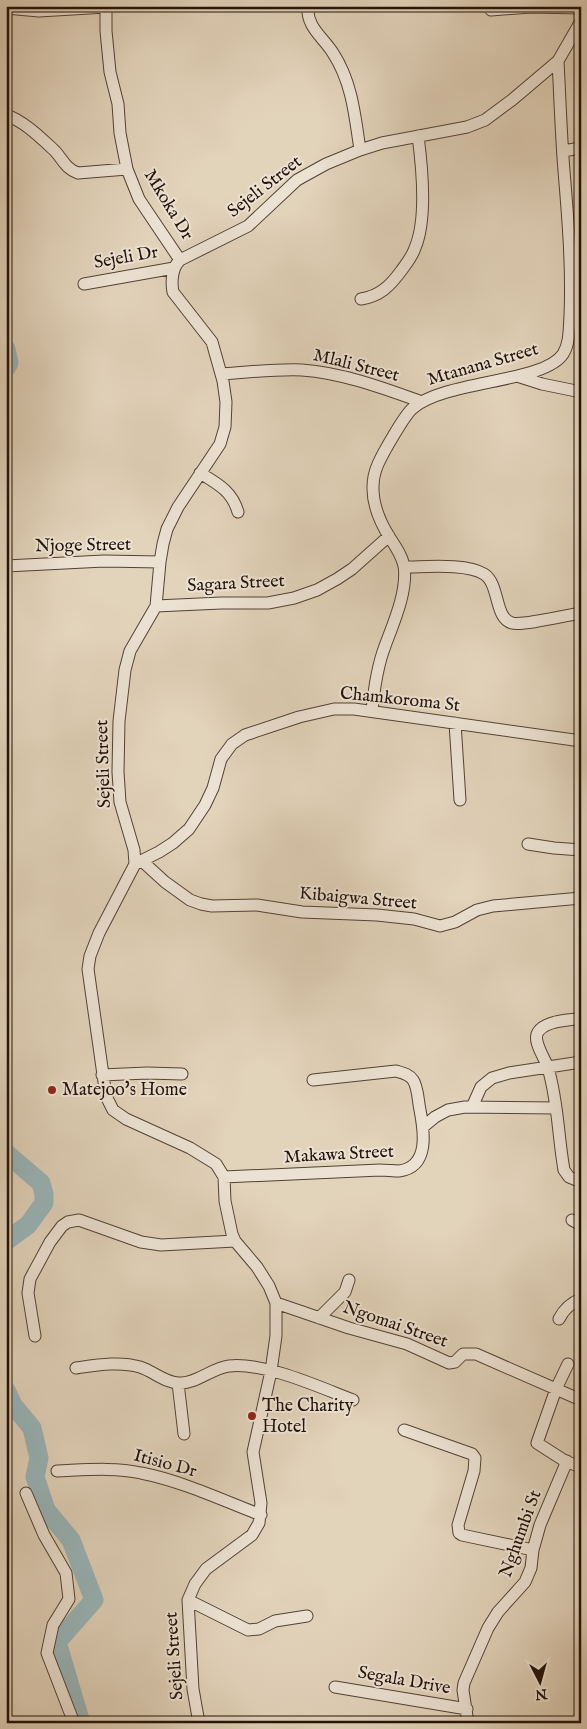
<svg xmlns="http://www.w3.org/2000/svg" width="587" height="1729" font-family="'IM FELL English',serif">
<rect width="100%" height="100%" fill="#e2d3bb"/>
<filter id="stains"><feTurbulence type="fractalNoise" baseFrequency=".004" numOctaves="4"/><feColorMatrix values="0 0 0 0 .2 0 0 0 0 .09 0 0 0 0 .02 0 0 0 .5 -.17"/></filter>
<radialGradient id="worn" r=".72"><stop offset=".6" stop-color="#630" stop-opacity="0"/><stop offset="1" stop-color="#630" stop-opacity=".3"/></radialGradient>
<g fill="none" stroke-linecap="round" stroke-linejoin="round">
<path stroke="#99b6ba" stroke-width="19" d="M6 349 9 363 6 368
M6 1153 41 1183 44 1194V1203L28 1225 6 1241
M6 1390 13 1405 32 1428 39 1458 35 1477 46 1510 71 1540 94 1600 57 1642 81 1723"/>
<g stroke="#524236" stroke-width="13">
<path id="minor" d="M106 6V31L110 72 118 104 120 133 127 169 139 199 147 211 180 260
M308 6C306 27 323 37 333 53 352 82 355 116 360 150
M6 8 39 11 106 7
M491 10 531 7 581 8
M6 115C24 121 41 138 55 151 63 160 66 169 78 173L127 169
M563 151 581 148
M84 284 174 268
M361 299C380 296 390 286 401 271 406 264 412 257 415 248 427 220 422 166 418 136
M221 374C248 372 275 369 302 370 343 373 383 388 422 402
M517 376 542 384 581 392
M200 473C218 484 232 491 238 512
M6 566 104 561 160 562
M404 567C426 567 466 563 484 574 500 584 494 618 512 623 522 626 568 615 581 613
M156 606 221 603H268L294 598 317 590 337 579 352 569 389 536
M372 711C374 689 377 667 385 646 393 624 408 591 404 566 402 556 396 547 390 538 376 516 367 489 378 464 383 453 405 414 413 408 446 380 544 383 563 354 570 343 569 328 570 316 572 267 568 219 564 171 561 134 560 98 558 61
M455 723 460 800
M528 844 554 848 581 850
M142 861 165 882 190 900 201 904 212 906 257 905 302 912 377 915 414 919 440 926 455 922 477 910 493 906 581 898
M135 864 159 852 173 843 189 829 205 805 213 788 221 759 232 744 245 735 299 717 334 709H354L581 741
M581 1018C568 1021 546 1020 538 1032 532 1041 545 1058 548 1068 558 1101 558 1136 564 1170L569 1177 581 1182
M102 1075 147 1073 182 1074
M472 1107 481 1087 492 1078 509 1073 581 1062
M423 1127 435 1117 448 1110 465 1107 556 1108
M224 1177 380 1170C386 1170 393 1171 399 1171 430 1167 424 1131 420 1110 418 1101 418 1087 413 1080 409 1074 403 1073 396 1071L313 1080
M572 1220 581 1225
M276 1303 349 1328 407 1344 449 1363 455 1362 463 1354H476L581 1400
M319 1318 345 1292 349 1280
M559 1319C564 1309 570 1303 581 1299
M35 1336 28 1293 30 1279 50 1242 62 1226 68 1222 79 1220 141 1242 161 1245 235 1241
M568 1364 556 1389 537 1443 565 1461 581 1467
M76 1368C97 1365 120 1361 140 1367 153 1371 165 1383 179 1383 196 1384 212 1368 229 1366 265 1362 319 1387 353 1400
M178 1383 184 1434
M404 1430 472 1454 475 1458 474 1471 458 1525 459 1533 462 1535 533 1550
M57 1471C84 1470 114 1467 141 1473 182 1481 222 1500 261 1515
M26 1493 44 1535 66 1573 69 1599 53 1625 47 1653 74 1723
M188 1600 248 1630 259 1629 275 1621 307 1616
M335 1687 467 1709
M199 1723 193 1689 188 1600 195 1584 206 1569 252 1535 259 1523 261 1503 253 1452 271 1371 276 1336V1303L269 1286 257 1267 235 1241 232 1234 225 1201 224 1177 216 1164 190 1148 126 1119 113 1110 106 1096 88 969 90 956 99 933 135 864 134 850 120 802 118 772 119 721 125 670 130 651 156 606 160 562 163 544 167 529 178 507 220 444 225 427 226 402 223 381 212 342 173 292C171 282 172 267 180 260L248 226 297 180 326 164 360 150 382 143 467 127 485 120 512 100 558 61 581 21
M468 1723 463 1690 464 1683 488 1628 498 1612 525 1582 531 1568 533 1550 540 1525 567 1461"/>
</g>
<use href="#minor" stroke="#ece2d3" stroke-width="11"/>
</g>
<g fill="#8f2418" stroke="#ece2d3" stroke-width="2">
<circle cx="52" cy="1090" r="5"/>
<circle cx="252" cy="1416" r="5"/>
</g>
<g text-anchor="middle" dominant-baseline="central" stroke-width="4" stroke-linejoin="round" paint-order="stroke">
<g font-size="18" fill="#22120a" stroke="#ece2d3">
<text transform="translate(265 187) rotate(-38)">Sejeli Street</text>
<text transform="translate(168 205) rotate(59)">Mkoka Dr</text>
<text transform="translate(126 258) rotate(-10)">Sejeli Dr</text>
<text transform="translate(483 365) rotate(-16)">Mtanana Street</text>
<text transform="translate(356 366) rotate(14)">Mlali Street</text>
<text transform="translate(83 546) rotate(-1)">Njoge Street</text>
<text transform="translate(236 584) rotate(-3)">Sagara Street</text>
<text transform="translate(400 700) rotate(6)">Chamkoroma St</text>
<text transform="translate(104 764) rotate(-92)">Sejeli Street</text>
<text transform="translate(358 899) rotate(5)">Kibaigwa Street</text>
<text transform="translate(339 1155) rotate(-3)">Makawa Street</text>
<text transform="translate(395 1325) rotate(19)">Ngomai Street</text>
<text transform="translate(165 1464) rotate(15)">Itisio Dr</text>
<text transform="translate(521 1534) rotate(-70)">Nghumbi St</text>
<text transform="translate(175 1656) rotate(-94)">Sejeli Street</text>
<text transform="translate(404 1681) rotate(10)">Segala Drive</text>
</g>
<g font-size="18" fill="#22120a" stroke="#ece2d3" text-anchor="start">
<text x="62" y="1090">Matejoo's Home</text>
<text x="262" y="1406">The Charity<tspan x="262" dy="21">Hotel</tspan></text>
</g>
</g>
<rect width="587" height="1729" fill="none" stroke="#e2d3bb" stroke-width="25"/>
<rect x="8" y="8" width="572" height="1714" fill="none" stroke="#22120a" stroke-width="2.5"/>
<rect x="12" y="12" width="562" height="1704" fill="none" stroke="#22120a"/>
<g transform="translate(540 1682) rotate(174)" stroke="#ece2d3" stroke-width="4" paint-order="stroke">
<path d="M0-4L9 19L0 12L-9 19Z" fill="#22120a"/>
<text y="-8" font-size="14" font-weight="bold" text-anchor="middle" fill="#22120a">N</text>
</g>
<rect width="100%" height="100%" filter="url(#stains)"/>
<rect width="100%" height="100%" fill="url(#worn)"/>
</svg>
